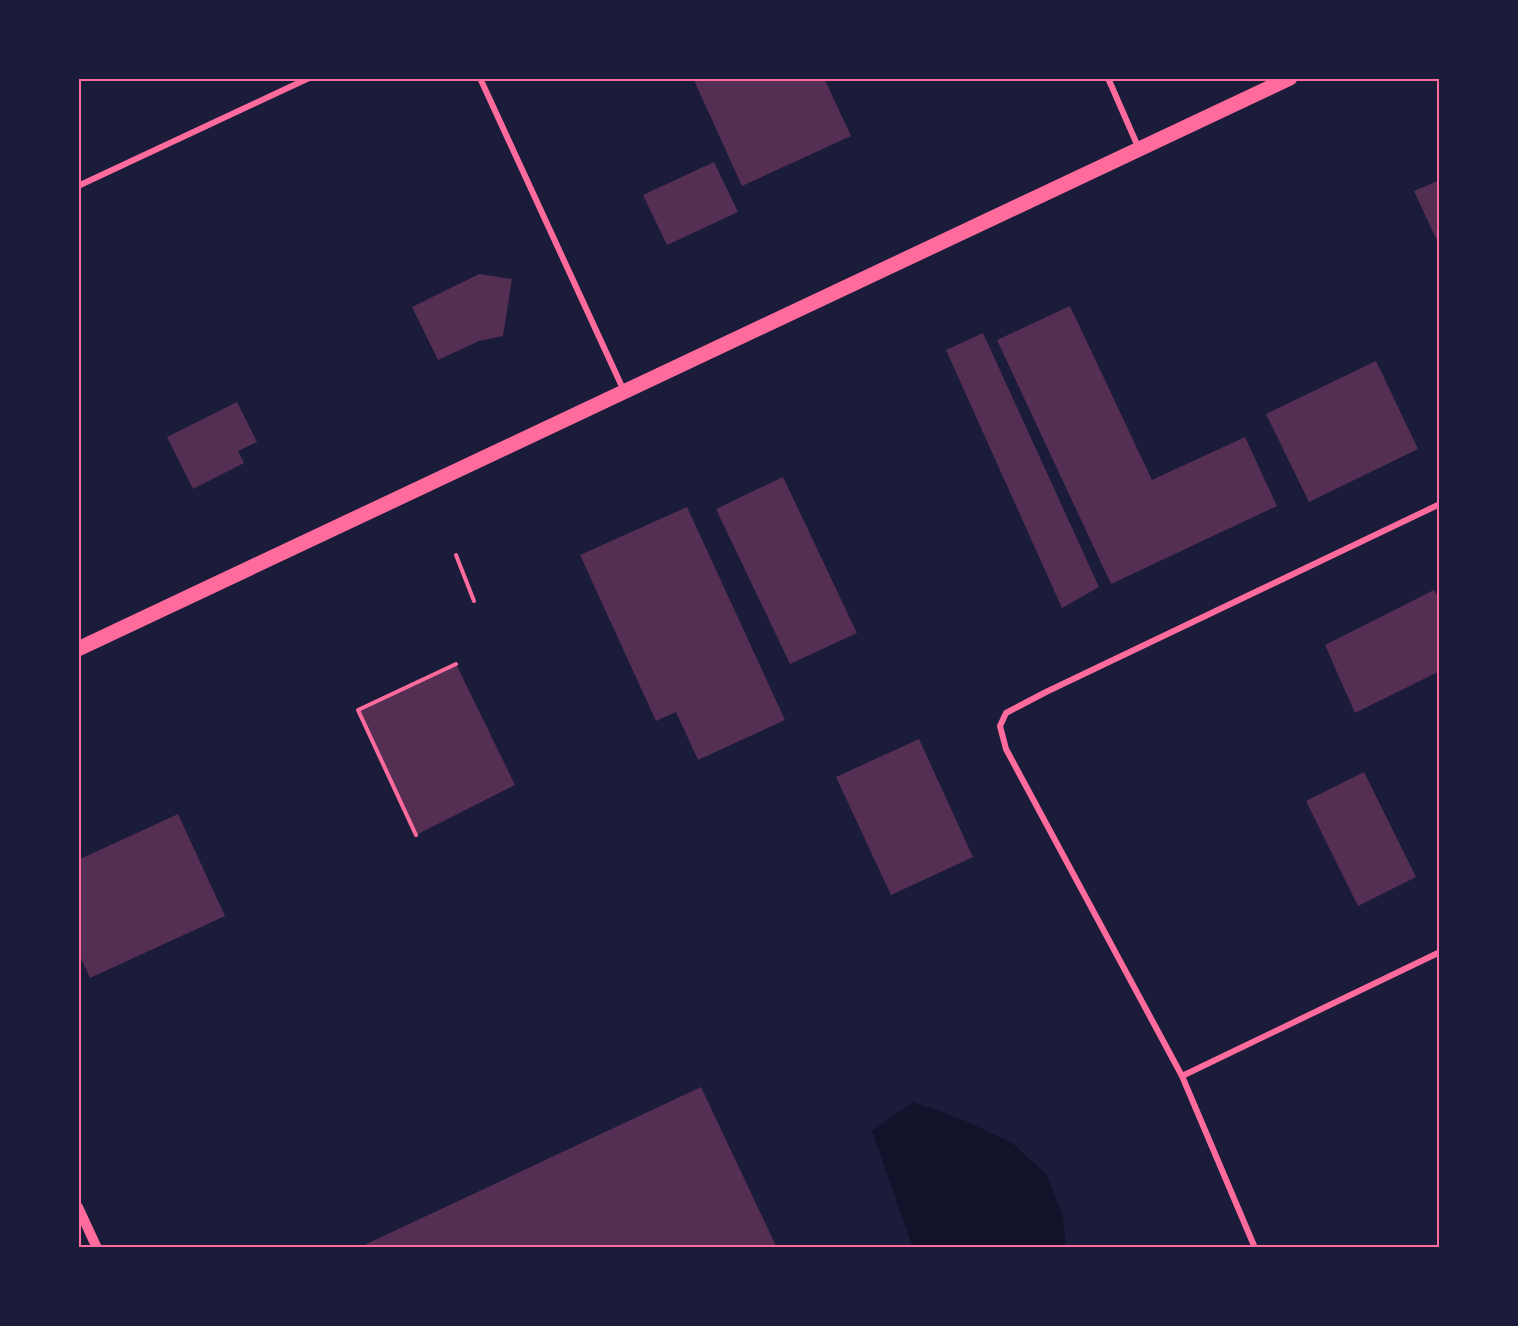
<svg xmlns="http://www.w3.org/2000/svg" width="1518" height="1326" font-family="'Titillium Web',sans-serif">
<rect width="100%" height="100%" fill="#1b1b3a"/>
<path fill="#12122b" d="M913 1102 961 1119 1012 1143 1047 1175 1063 1217 1066 1248H913L872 1131Z"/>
<path fill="#542f53" d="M693 78H824L851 136 742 186Z
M714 162 738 212 667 245 643 195Z
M1440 180V247L1414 191Z
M479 274 512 279 503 336 479 341 438 360 412 307Z
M1070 306 1152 480 1245 437 1277 506 1111 584 997 340Z
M983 333 1099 587 1062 608 946 350Z
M1376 361 1418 449 1309 502 1266 414Z
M237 402 257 442 238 451 244 463 193 489 167 437Z
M783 477 857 633 790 664 716 509Z
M687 507 785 720 698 760 676 712 656 721 580 555Z
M1434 590 1440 601V671L1355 713 1325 645Z
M456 664 515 785 416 835 358 710Z
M919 739 973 857 891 895 836 777Z
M1364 772 1416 877 1358 906 1306 801Z
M178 814 225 916 90 978 78 952V860Z
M701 1087 777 1248H358Z"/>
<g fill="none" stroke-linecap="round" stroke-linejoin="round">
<path stroke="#ff6b9d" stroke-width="4" d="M456 555 474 601
M416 835 358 710 456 664"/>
<path stroke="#ff6b9d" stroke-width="6" d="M480 78 624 391
M1108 78 1139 149
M78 186 309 78
M1182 1076 1440 952
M1255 1248 1182 1076 1006 749 1000 726 1006 713 1046 692 1440 504"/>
<path stroke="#ff6b9d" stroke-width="10" d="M78 1207 97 1248"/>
<path stroke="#ff6b9d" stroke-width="15" d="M78 649 1290 78"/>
</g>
<rect width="1518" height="1326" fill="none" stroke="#1b1b3a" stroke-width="159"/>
<rect x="80" y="80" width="1358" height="1166" fill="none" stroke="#ff6b9d" stroke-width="2"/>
</svg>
